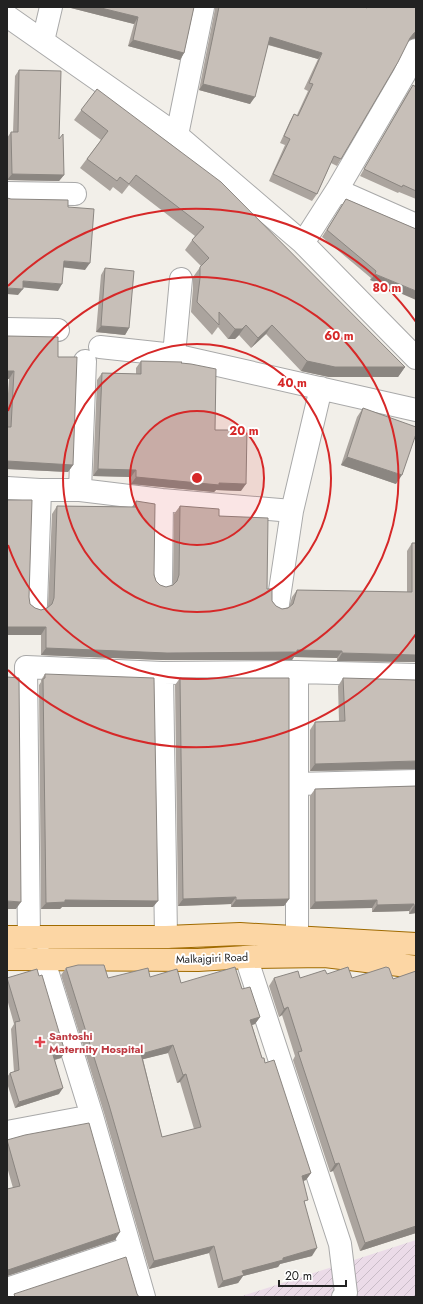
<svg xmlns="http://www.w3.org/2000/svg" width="423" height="1304" font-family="Jost,sans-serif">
<defs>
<pattern id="industrial-furrows" width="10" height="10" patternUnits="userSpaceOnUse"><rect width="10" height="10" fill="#ebdbe8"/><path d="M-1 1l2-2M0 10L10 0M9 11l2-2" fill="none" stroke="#c9bcc7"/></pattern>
</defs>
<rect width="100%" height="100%" fill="#f2efe9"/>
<path fill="url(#industrial-furrows)" d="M416 1240V1297H239Z"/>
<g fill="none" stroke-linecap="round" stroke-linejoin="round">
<g stroke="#a9a9a9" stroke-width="24">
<path id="minor" d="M7 16 177 135 303 243 416 358
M43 41 51 7
M177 135 203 7
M337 190 416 225
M7 193 75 194
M303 243 337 190 404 75 416 50
M7 329 58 330
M100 347 174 355 416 410
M174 355 181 279
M7 488 40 490H80L162 500 292 511
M80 490 85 361
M161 582 162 500
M278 604 292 511 321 388
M36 605 40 490
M297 672V937
M162 673 166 937
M296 784 416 781
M29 938 26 667 162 673 297 672 416 675
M246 957 340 1244 346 1293 343 1297
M7 1132 92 1116
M130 1248 144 1297
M7 1289 130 1248 92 1116 43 958"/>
</g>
<g stroke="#a06b00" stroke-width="24">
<path id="major" d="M7 937H166L240 934 416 944
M7 959 198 960 246 957 325 956 416 967"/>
</g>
<use href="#minor" stroke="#fff" stroke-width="22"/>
<use href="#major" stroke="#fcd6a4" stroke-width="22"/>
</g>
<path fill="#aba49e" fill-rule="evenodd" d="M67 7H194L184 53 180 60 128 46 134 24Z
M215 7H416V38L409 40 408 41 341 159 337 166 331 163 317 194 312 201 269 181 285 145 280 143 290 121 294 114 297 115 308 91 304 89 318 59 268 45 250 104 199 90 215 9Z
M19 70 59 139 64 175 59 181 7 180V138L11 132H13L15 76Z
M413 85 416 87V199L399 192 398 193 360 176 408 92Z
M97 89 405 367 398 377H329L301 371 266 334 251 348 239 335 235 339H228L218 327 212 335 191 312 193 288V277L201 266 185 250 195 236 129 185 122 194 113 187 110 191 80 168 101 140 74 120Z
M346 199 416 229 370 280 371 278 322 237Z
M105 268 129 328 125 335 96 332 101 275Z
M7 336 58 357 73 465 68 472 7 469V408L9 379Z
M141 361 181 363 215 430 241 491 216 490 214 492 131 484V477L93 476 97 380 102 373 136 374V368Z
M363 408 396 484 341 465 357 417Z
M7 500 30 604 35 608 41 610 47 608 48 606 52 514 57 506 132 507 136 501 156 581 160 585 166 587 173 585V583L174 514 180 506 219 516 267 589 272 601 276 606 282 609 289 607 292 597 297 590 407 592V551L412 543 416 662 337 661V658L294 657 292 660H162L41 655V635H7Z
M45 674 153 907H62L60 909H41L39 685 41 682V680Z
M180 678 289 899 284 906 231 907V904L178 906 175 685Z
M343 678 416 769 310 771V730L315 722 339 721 338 686Z
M416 786V913L409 914V911L372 912V908L310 909V796L315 789Z
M66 968 108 978 150 977 181 983 242 989 260 1017 255 1024 252 1025 262 1058 265 1063 311 1173 306 1180 303 1181 305 1204 312 1256 280 1264 278 1267 243 1276 238 1283 218 1288 209 1253 149 1269 104 1113 61 975ZM168 1053 177 1083 180 1082 194 1129 162 1137 143 1059Z
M416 971V1233L360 1251 333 1171 330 1172 293 1060 295 1056 282 1015 279 1017 269 986 274 978H300L327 974 352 978 393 979Z
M7 979 65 1052 61 1058 55 1060 59 1094 15 1108 7 1083V1077L10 1073 14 1072 11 1029 14 1024 7 999Z
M7 1140 115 1240 7 1276V1189L13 1188 7 1167Z"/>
<path fill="#8b8681" d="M67 7H97L138 17 134 24Z
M416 32V38L409 40 405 44 414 33Z
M270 37 322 53 318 59 266 44Z
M133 40 184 53 180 60 128 46Z
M203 84 255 97 250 104 199 90Z
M12 174 64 175 59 181 7 180Z
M64 261 90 263 85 270 60 267Z
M375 274 416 291V300L370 280Z
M23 281 62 284 58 291 19 287Z
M7 288 23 289 18 295 7 294Z
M246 325 239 335 235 339H228L235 329Z
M272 325 266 334 251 348 258 338Z
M101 326 129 328 125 335 96 332Z
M307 361 405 367 398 377H329L301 371Z
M7 371H14L9 379H7Z
M347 457 402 475 396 484 341 465Z
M7 461 73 465 68 472 7 469Z
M98 469 136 470 131 477 93 476Z
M136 477 219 483 246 484 241 491 216 490 214 492 131 484Z
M7 627H46L41 635H7Z
M46 648 297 650 342 651 337 658 294 657 292 660H162L41 655Z
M342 653 416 655V662L337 661Z
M416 761V769L310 771 315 764Z
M236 897 231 904 178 906 183 899Z
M289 899 284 906 231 907 236 900Z
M65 900 158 901 153 907H62L60 909H41L46 903Z
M377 900 372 908 310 909 315 902Z
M7 901 21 902 16 909H7Z
M414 904 409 911 372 912 377 905Z
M414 906H416V913L409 914Z
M288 1007 282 1015 279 1017 284 1009Z
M260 1017 255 1024 245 1027 250 1020Z
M173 1045 168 1053 136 1061 141 1054Z
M65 1052 61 1058 49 1061 53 1055Z
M186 1074 180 1082 177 1083 183 1075Z
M63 1088 59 1094 15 1108 19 1102Z
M339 1163 333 1171 330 1172 335 1164Z
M311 1173 306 1180 297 1183 302 1176Z
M416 1226V1233L360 1251 365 1243Z
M120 1232 115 1240 7 1276V1271L8 1270Z
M214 1246 209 1253 149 1269 154 1261Z
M317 1248 312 1256 280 1264 278 1267 243 1276 238 1283 218 1288 223 1281 242 1271 283 1258Z"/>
<path fill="#c7bfb8" stroke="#8b8681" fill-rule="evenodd" d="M97 7H194L184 53 133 40 138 17Z
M219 7H365L367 8 368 7H416V32L414 33 410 38 398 62 341 159 334 156 317 194 273 174 290 139 284 136 294 114 298 116 313 84 309 83 322 53 270 37 255 97 203 84Z
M19 70 61 71 59 139 63 134 64 175 12 174 11 132H18Z
M413 85 416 87V191L403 185 402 187 364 169Z
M97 89 221 182 405 367H335L307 361 272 325 258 338 246 325 242 329H235L219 312V325L197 302 200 278V267L209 258 192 240 204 227 136 175 129 184 120 177 117 181 87 159 108 131 81 110Z
M7 198 11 199 68 200V207L94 209 90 263 64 261 62 284 23 281V289L7 288Z
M346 199 416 229V291L375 274 376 271 327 230Z
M105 268 134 271 129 328 101 326Z
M7 336 58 337V357H77L73 465 7 461V427H11L14 371H7Z
M141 361 182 362 181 363 191 364 216 369 215 430H247L246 484 219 483V485L136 477V470L98 469 102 373 141 374Z
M363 408 416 427V434L402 475 347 457Z
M7 500H32L29 597 30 604 35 608 41 610 47 608 52 604 54 598 57 506 136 507V501L155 504 154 575 156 581 160 585 166 587 173 585 177 581 179 575 180 506 219 509V516L268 518 267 589H272V601L276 606 282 609 288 608 293 604 297 590 412 592V543H416V655L342 653V651L297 650V652L167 653 46 648V627H7Z
M45 674 154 678 158 901 65 900V902L46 903 43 679 45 678Z
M7 677 19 678 21 902 7 901Z
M180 678H289V899L236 900V897L183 899Z
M343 678 416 680V761L315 764V722L345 721Z
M416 786V906H414V904L377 905V900L315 902V789Z
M78 965H104L108 978 148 968 150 977 177 969 181 983 235 967 242 989 250 987 260 1017 250 1020 262 1058H264L265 1063 274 1060 311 1173 302 1176 308 1200 304 1201 317 1248 283 1258V1260L242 1271 244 1275 223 1281 214 1246 154 1261 109 1105 66 968ZM173 1045 183 1075 186 1074 201 1127 162 1137 141 1054Z
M348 967 352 978 386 967 389 968 393 979 416 971V1226L365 1243 339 1163 335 1164 298 1052 302 1051 288 1007 284 1009 274 978 298 971 300 978 325 970 327 974Z
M37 969 39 976 42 975 65 1052 53 1055 63 1088 19 1102 10 1073 19 1070 15 1022 20 1021 7 978Z
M89 1123 120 1232 8 1270 7 1267V1189L20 1186 7 1140 25 1135Z
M126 1257 137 1294 139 1297H15L14 1294Z"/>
<circle cx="197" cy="478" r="67" fill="#d62828" fill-opacity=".12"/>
<g fill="none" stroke="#d62828" stroke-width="2">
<circle cx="197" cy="478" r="67"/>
<circle cx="197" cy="478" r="134"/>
<path d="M8 411A201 201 0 1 1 8 545"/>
<path d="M416 634A269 269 0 0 1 8 670M8 286A269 269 0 0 1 416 322"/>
</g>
<path fill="#e0444e" stroke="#fff" stroke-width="1.5" d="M38 1036h4v4h4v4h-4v4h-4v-4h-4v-4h4z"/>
<g text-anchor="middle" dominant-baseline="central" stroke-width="4" stroke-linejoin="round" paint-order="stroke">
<g font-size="11" fill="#222" stroke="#fff">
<text transform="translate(212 958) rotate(-2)">Malkajgiri Road</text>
</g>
<g font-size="11" font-weight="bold" fill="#be3a42" stroke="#fff" text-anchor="start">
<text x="49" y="1036">Santoshi<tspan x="49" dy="13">Maternity Hospital</tspan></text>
</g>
</g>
<circle cx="197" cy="478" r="6" fill="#d62828" stroke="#fff" stroke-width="2"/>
<g font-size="12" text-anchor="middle" font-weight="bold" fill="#d62828" stroke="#fff" stroke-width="4" stroke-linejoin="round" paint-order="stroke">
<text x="387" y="292">80 m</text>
<text x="339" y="340">60 m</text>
<text x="292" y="387">40 m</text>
<text x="244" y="435">20 m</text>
</g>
<rect width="423" height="1304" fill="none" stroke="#222222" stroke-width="16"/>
<path d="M279 1280v6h67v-6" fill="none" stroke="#222222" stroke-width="2"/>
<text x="285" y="1280" font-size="12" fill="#222222" stroke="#ffffff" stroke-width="3" paint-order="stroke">20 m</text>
</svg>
